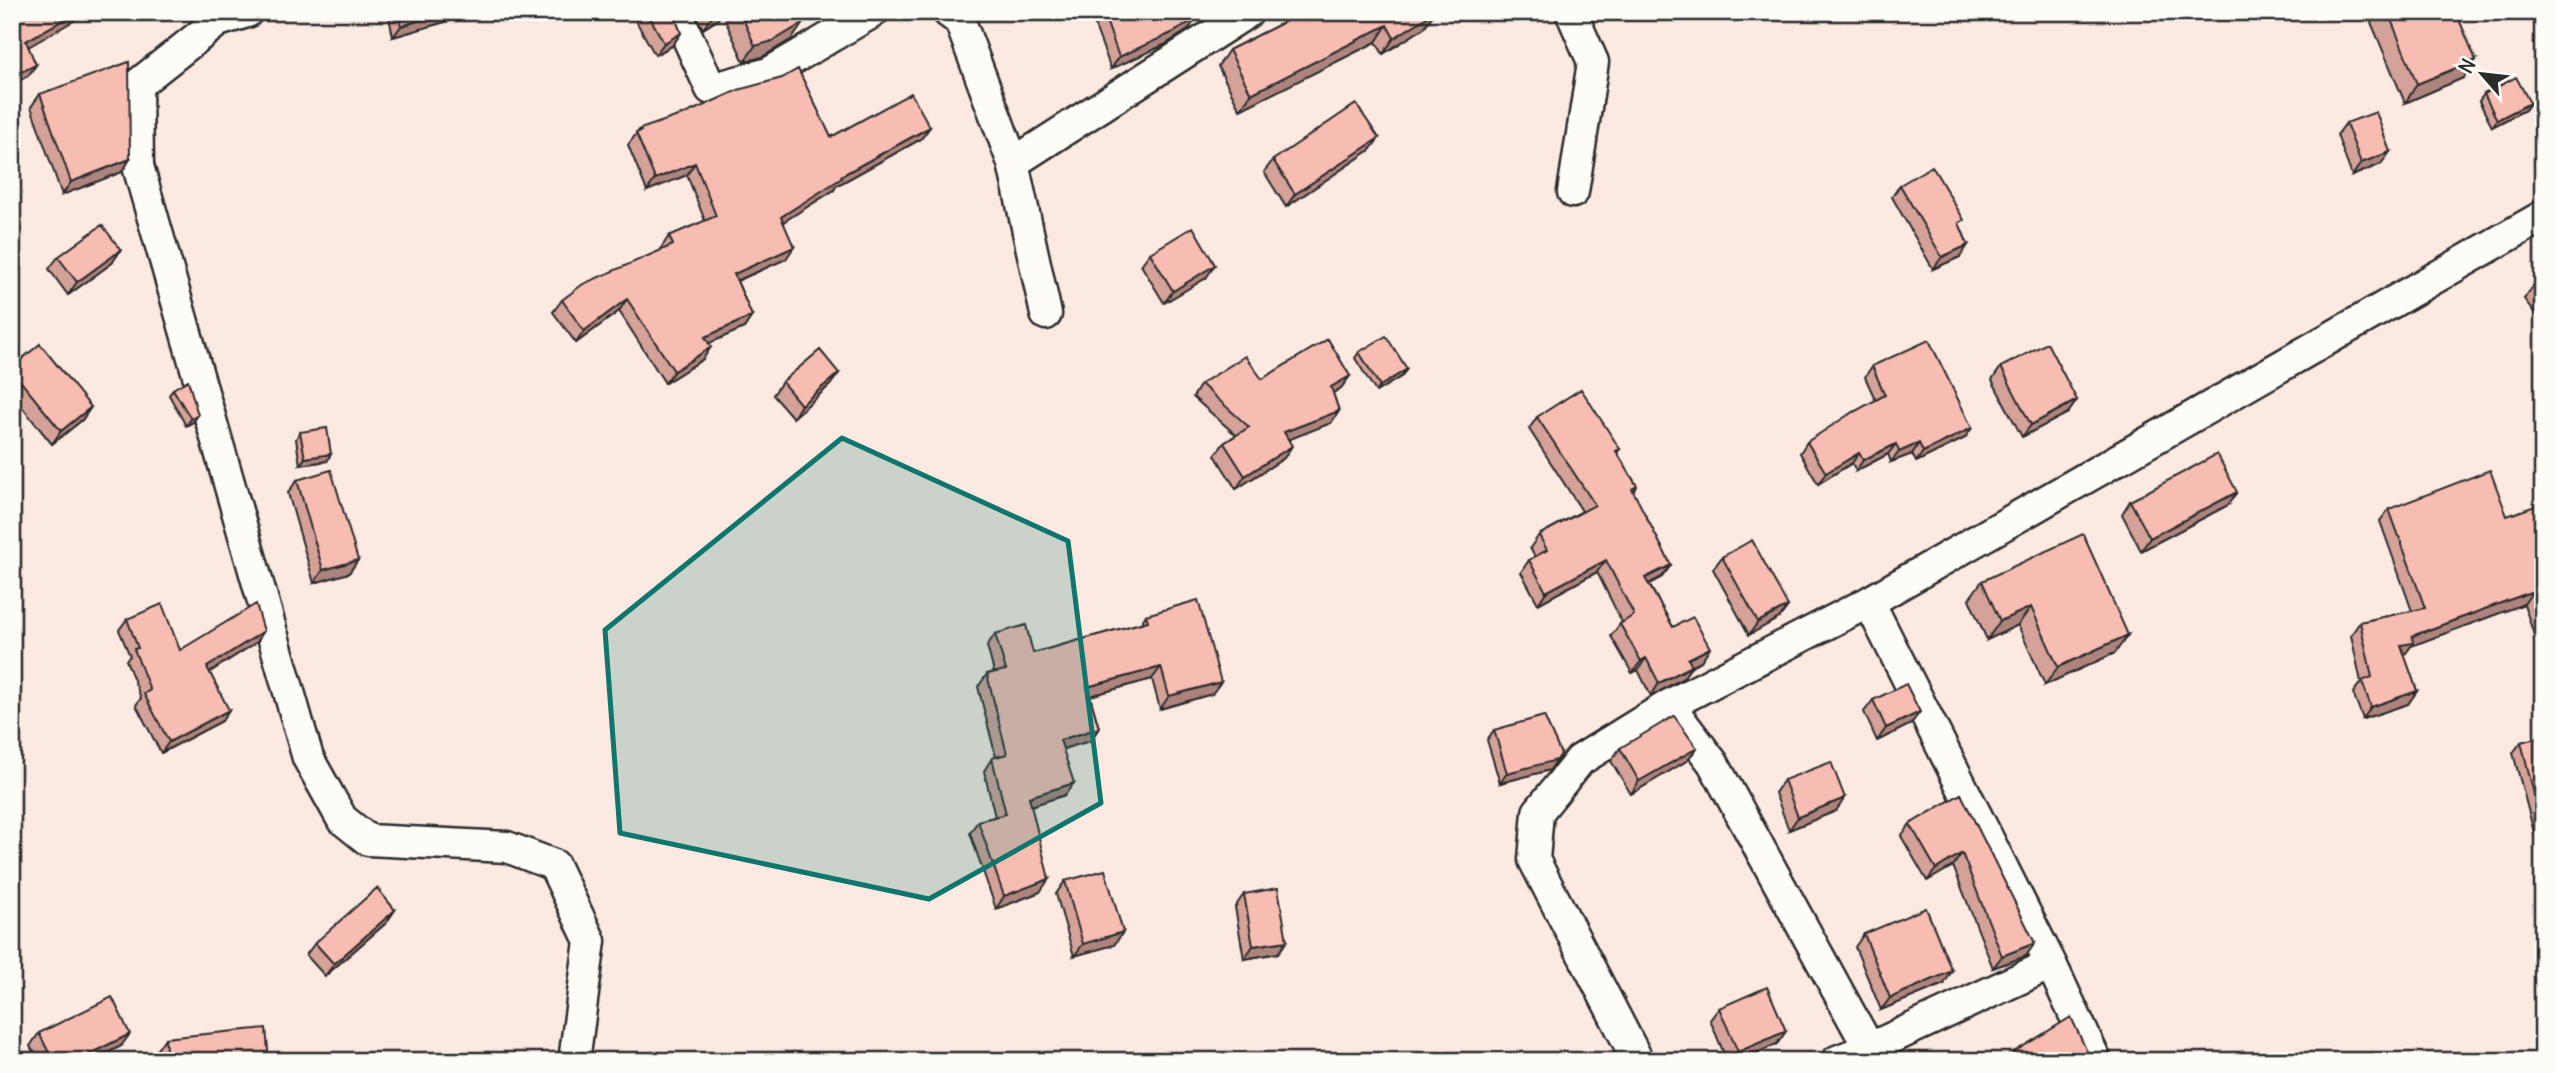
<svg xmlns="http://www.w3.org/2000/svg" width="2555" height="1073" font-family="Delius,sans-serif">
<rect width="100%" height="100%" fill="#fbe9e2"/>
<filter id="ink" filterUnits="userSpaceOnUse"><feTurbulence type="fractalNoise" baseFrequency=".0143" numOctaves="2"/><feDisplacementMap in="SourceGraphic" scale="14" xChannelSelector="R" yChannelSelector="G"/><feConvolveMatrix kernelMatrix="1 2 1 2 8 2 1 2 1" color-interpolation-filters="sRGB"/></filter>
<g filter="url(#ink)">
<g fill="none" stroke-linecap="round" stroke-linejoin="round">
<g stroke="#2b2b2b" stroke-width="35">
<path id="street" d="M247 12 218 21 137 85 138 166 308 758 342 819 368 840 507 847 554 865 590 941 574 1061
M676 12 711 89 769 73 873 12
M948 12 960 21 1013 163 1046 314
M1571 12 1593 62 1573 192
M1013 163 1248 12
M1869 602 2051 964 2096 1061
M1669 705 1713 763 1876 1061
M1638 1061 1534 860 1538 812 1580 760 1669 705 1869 602 2543 216
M1837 1061 1870 1048 2051 964"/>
</g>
<use href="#street" stroke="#fdfcf7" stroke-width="30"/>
</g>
<path fill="#d4a299" stroke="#2b2b2b" stroke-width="2" d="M12 12 36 65 28 76 12 84Z
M388 12H472L469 15 393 37Z
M631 12H673L681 33 672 46 655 55Z
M694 12H723L717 20 703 29Z
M731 12H816L801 18 792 39 762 57 744 62 725 20Z
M1091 12H1194L1196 18 1188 30 1166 44 1111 69 1096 29Z
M1304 12 1424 28 1383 54 1376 42 1240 110 1218 66 1229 50Z
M2376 12H2456L2463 78 2405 103 2370 20Z
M40 94 130 159 122 172 62 195 31 107Z
M2484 94 2530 103 2525 110 2492 127 2479 101Z
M2346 123 2381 164 2352 176 2337 135Z
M930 127 921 139 836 186 834 190 783 222 786 259 737 281 752 316 744 328 709 343 703 359 665 383 619 311 576 343 553 312 562 300 662 250 661 248 669 236 705 221 687 175 647 191 628 145 640 129 831 137Z
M1379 138 1370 150 1286 207 1264 172 1273 160Z
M1900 185 1960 226 1968 245 1960 257 1933 269 1892 197Z
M1150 253 1206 278 1164 303 1141 265Z
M58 257 112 263 68 295 49 269Z
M2543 279V324L2524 299 2533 286Z
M1359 352 1402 376 1376 392 1355 358Z
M1872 366 1965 438 1916 462 1912 454 1891 462 1888 454 1856 471 1852 463 1818 484 1800 453 1807 442 1876 401 1865 377Z
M12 367 91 407 82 420 52 444 12 395Z
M2001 367 2077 400 2068 413 2022 437 1992 380Z
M839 373 830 385 793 418 773 395 782 382Z
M1350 376 1341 388 1333 393 1339 411 1331 423 1288 439 1284 458 1236 489 1215 455 1224 443 1236 435 1193 397 1201 384 1262 379Z
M173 389 198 415 193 422 186 426 169 395Z
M1537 417 1620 449 1617 453 1637 486 1633 492 1671 565 1662 577 1649 584 1673 627 1701 661 1692 665 1683 678 1651 696 1638 670 1632 673 1611 636 1620 624 1622 622 1597 572 1538 604 1521 572 1529 560 1535 557 1530 548 1539 535 1582 511 1529 429Z
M300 432 327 461 300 465 296 439Z
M297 480 358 560 349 573 314 583 288 493Z
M2130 501 2228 505 2141 551 2122 514Z
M2389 509 2543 518V635L2535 638 2524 604 2411 646 2404 655 2417 691 2408 704 2363 719 2353 693 2361 682 2351 635 2360 622 2412 611 2380 521Z
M1722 557 1788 606 1779 618 1749 635 1713 569Z
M1982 581 2115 653 2045 685 2018 625 1987 640 1969 599Z
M1146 615 1212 694 1160 709 1152 679 1090 696 1099 728 1090 741 1063 749 1065 795 1031 806 1040 892 996 909 970 833 978 821 995 817 984 771 992 758 996 757 978 687 987 674 994 672 987 646 995 634 1033 653 1141 623Z
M127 619 180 650 257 642 210 672 222 721 161 753 136 705 141 698 126 660 130 656 119 630Z
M1873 700 1911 724 1877 741 1864 712Z
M1494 730 1550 770 1500 783 1487 740Z
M2543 736V829L2534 832 2513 753 2521 742Z
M1620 748 1688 760 1631 794 1611 761Z
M1784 780 1836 811 1789 830 1775 793Z
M1961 794 2026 956 1993 968 1953 866 1927 881 1901 836 1910 824Z
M1065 881 1123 932 1114 945 1074 956 1056 894Z
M1244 894 1287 941 1278 953 1244 959 1235 907Z
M395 910 386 923 325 976 306 955 315 943Z
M1864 934 1944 984 1881 1010 1855 947Z
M1719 1008 1786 1031 1777 1044 1738 1061H1727L1710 1020Z
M39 1033 121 1046 92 1061H38L30 1046Z
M165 1038 269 1061H157L156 1051Z
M2014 1052 2089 1056 2094 1061H2008Z"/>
<path fill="#ad847d" stroke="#2b2b2b" stroke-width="2" d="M77 12H89L18 53 26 41Z
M448 12H472L469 15 393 37 401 26Z
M718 12H723L717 20 703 29 712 16Z
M794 12H816L786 25Z
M1435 12 1424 28 1383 54 1394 38Z
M1196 18 1188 30 1166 44 1111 69 1119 57Z
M803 23 792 39 762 57 744 62 755 46Z
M1387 25 1376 42 1240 110 1251 94Z
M681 33 672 46 655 55 664 43Z
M2476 60 2463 78 2405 103 2417 84Z
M36 65 28 76 12 84 20 72Z
M2530 103 2525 110 2492 127 2497 120Z
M930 127 921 139 836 186 834 190 772 229 781 217 841 176Z
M1379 138 1370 150 1286 207 1295 194Z
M2390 152 2381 164 2352 176 2361 163Z
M130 159 122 172 62 195 71 182Z
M695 163 687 175 647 191 655 179Z
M1968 245 1960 257 1933 269 1942 257Z
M794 247 786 259 725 286 734 274Z
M121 250 112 263 68 295 77 282Z
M1215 265 1206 278 1164 303 1173 291Z
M627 299 619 311 576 343 584 331Z
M752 316 744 328 696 349 705 337Z
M711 347 703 359 665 383 674 371Z
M1407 369 1402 376 1376 392 1380 386Z
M839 373 830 385 793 418 801 405Z
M1350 376 1341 388 1322 400 1331 387Z
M2077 400 2068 413 2022 437 2031 425Z
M91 407 82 420 52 444 61 431Z
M1339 411 1331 423 1275 445 1284 432Z
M198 415 193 422 186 426 191 419Z
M1972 428 1965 438 1916 462 1923 452Z
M1919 443 1912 454 1891 462 1899 452Z
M1896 444 1888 454 1856 471 1863 460Z
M1292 446 1284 458 1236 489 1245 476Z
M1859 453 1852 463 1818 484 1826 473Z
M331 454 327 461 300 465 305 458Z
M2237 492 2228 505 2141 551 2150 538Z
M358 560 349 573 314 583 323 570Z
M1606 560 1597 572 1538 604 1546 592Z
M1671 565 1662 577 1637 590 1645 578Z
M2533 591 2524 604 2411 646 2404 656 2401 645 2412 636Z
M1788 606 1779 618 1749 635 1758 622Z
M2031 607 2018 625 1987 640 2000 621Z
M2543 626V635L2535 638Z
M264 631 257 642 200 678 207 667Z
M2128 635 2115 653 2045 685 2058 667Z
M1710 648 1701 661 1680 671 1688 659Z
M1646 658 1638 670 1632 673 1641 661Z
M1692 666 1683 678 1651 696 1659 683Z
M1161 667 1152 679 1079 699 1087 687Z
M1221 682 1212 694 1160 709 1169 696Z
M2417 691 2408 704 2363 719 2371 707Z
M229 710 222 721 161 753 169 742Z
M1920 712 1911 724 1877 741 1886 728Z
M1099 728 1090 741 1052 752 1060 740Z
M1697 748 1688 760 1631 794 1639 781Z
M1561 754 1550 770 1500 783 1507 773Z
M1074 783 1065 795 1021 809 1029 797Z
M1845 798 1836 811 1789 830 1798 817Z
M2543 820V829L2534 832 2541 821Z
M1962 853 1953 866 1927 881 1936 869Z
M1049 879 1040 892 996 909 1004 896Z
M395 910 386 923 325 976 334 964Z
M1123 932 1114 945 1074 956 1083 944Z
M1287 941 1278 953 1244 959 1253 946Z
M2035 943 2026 956 1993 968 2002 956Z
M1952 971 1944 984 1881 1010 1890 998Z
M1786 1031 1777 1044 1738 1061H1732L1738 1052Z
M130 1034 121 1046 92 1061H75Z"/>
<path fill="#f7bcb2" stroke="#2b2b2b" stroke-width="2" d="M12 12H77L26 41 36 65 20 72 12 59Z
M398 12H448L401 26Z
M647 12H673L681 33 664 43Z
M740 12H799L803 23 773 41 755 46Z
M1103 12H1194L1196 18 1174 32 1119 57Z
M1304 12H1435L1394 38 1387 25 1251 94 1229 50Z
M2388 12H2456L2476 60 2417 84Z
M129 62 130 159 71 182 40 94Z
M798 69 831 137 911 93 930 127 841 176 842 178 781 217 794 247 734 274 752 316 705 337 711 347 674 371 627 299 584 331 562 300 583 284 673 245 669 236 716 216 695 163 655 179 636 133 641 131 640 129 687 113 738 90 782 78Z
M2516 77 2530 103 2497 120 2484 94Z
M1356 104 1379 138 1295 194 1273 160Z
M2376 112 2390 152 2361 163 2346 123Z
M1932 166 1964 220 1959 223 1968 245 1942 257 1900 185Z
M102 225 121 250 77 282 58 257Z
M1193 227 1215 265 1173 291 1150 253Z
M2543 279V299L2533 286Z
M1386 336 1407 369 1380 386 1359 352Z
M1328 339 1350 376 1331 387 1339 411 1284 432 1292 446 1245 476 1224 443 1249 427 1201 384 1245 356 1262 379Z
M1929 340 1972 428 1923 452 1919 443 1899 452 1896 444 1863 460 1859 453 1826 473 1807 442 1848 415 1885 395 1872 366Z
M2047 343 2077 400 2031 425 2001 367Z
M40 344 91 407 61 431 12 371V367Z
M820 350 839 373 801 405 782 382Z
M188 380 198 415 191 419 173 389Z
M1581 389 1620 449 1616 451 1637 486 1632 489 1671 565 1645 578 1673 627 1693 617 1710 648 1688 659 1692 666 1659 683 1646 658 1641 661 1620 624 1634 615 1606 560 1546 592 1529 560 1547 550 1539 535 1595 505 1537 417Z
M327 428 331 454 305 458 300 432Z
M2217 454 2237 492 2150 538 2130 501Z
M331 470 358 560 323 570 297 480Z
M2490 470 2507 516 2538 505 2543 518V622L2533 591 2412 636 2413 643 2401 645 2417 691 2371 707 2362 681 2372 677 2360 622 2425 608 2389 509Z
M12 510 18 517 12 521Z
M2083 534 2128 635 2058 667 2031 607 2000 621 1982 581Z
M1752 540 1788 606 1758 622 1722 557Z
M1198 600 1221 682 1169 696 1161 667 1087 687 1099 728 1060 740 1074 783 1029 797 1049 879 1004 896 978 821 1006 814 992 758 1007 754 987 674 1006 670 995 634 1026 625 1033 653 1148 621 1146 615Z
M162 604 180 650 256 604 264 631 207 667 229 710 169 742 144 694 150 690 134 649 138 648 127 619Z
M1906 684 1920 712 1886 728 1873 700Z
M1544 716 1561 754 1557 760 1507 773 1494 730Z
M1674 716 1697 748 1639 781 1620 748Z
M2543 736V820L2541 821 2521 742Z
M1831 762 1845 798 1798 817 1784 780Z
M1961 794 2035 943 2002 956 1962 853 1936 869 1910 824Z
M1105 870 1123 932 1083 944 1065 881Z
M377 888 395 910 334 964 315 943Z
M1278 888 1287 941 1253 946 1244 894Z
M1926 908 1952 971 1890 998 1864 934Z
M1767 987 1786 1031 1738 1052 1719 1008Z
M112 997 130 1034 75 1061H53L39 1033Z
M2071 1017 2089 1056 2094 1061H2017L2014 1052Z
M266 1028 269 1061H167L165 1038Z"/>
</g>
<path fill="#0f766e" fill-opacity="0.2" stroke="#0f766e" stroke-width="5" stroke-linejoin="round" d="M842 438 1068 541 1101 803 929 899 620 833 605 630Z"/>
<rect width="2555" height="1073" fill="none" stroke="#fdfcf7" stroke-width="42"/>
<rect x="21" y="21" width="2513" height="1031" fill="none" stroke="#2b2b2b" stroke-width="2.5" filter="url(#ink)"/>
<g transform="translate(2482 74) rotate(298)" stroke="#fdfcf7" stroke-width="5" paint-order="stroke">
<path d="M0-5L12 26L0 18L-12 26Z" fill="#2b2b2b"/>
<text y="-10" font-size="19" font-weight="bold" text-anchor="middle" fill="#2b2b2b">N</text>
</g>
</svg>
